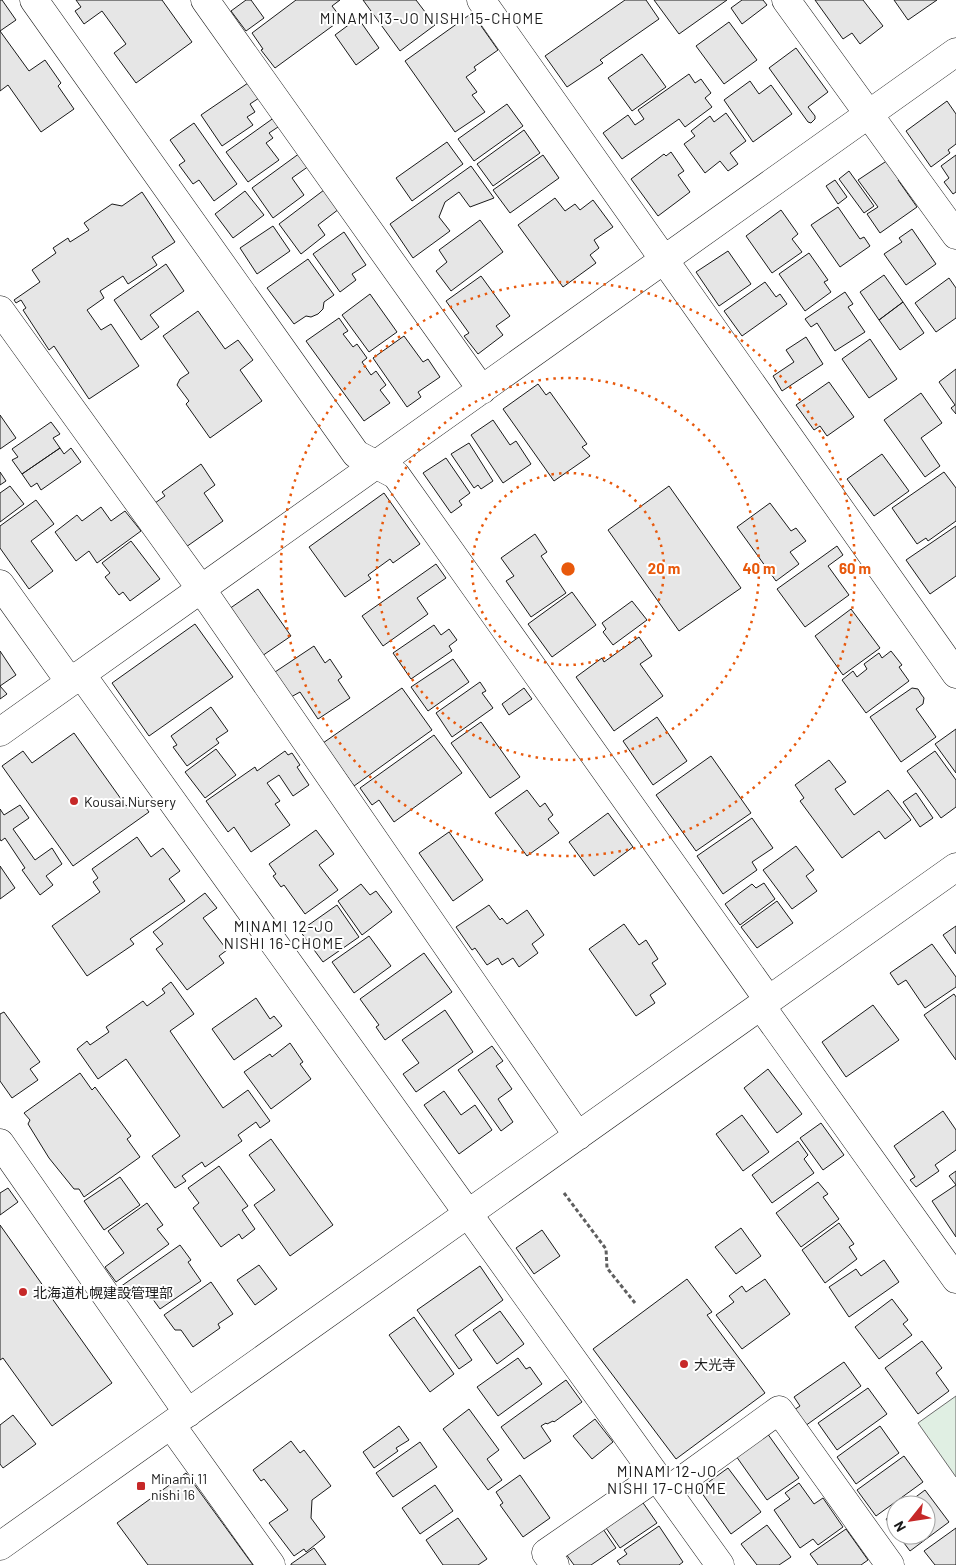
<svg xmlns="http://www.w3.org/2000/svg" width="956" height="1565" font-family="Barlow,'Noto Sans JP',sans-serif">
<rect width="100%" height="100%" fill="#fff"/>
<path fill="#e0efe3" stroke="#6a6a6a" d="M956 1396V1477L918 1423Z"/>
<path fill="#e6e6e6" stroke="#1a1a1a" d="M0 0H2L16 20 0 31 29 71 45 60 61 83 58 86 74 109 41 132 8 85 0 91Z
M76 0H162L192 42 136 83 114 53 126 44 102 11 84 24 75 11 81 7Z
M246 0H251L264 18 246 31 231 11Z
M296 0H340L332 6 342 19 275 68 261 50 263 49 252 33Z
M363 0H416L435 25 400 51Z
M625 0H646L659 19 600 60 603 63 567 87 545 56Z
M654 0H727L679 34Z
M742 0H763L767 5 742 24 731 8Z
M815 0H863L883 26 860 44 852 33 843 39Z
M894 0H937L908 20Z
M472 13 498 50 474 67 476 70 466 77 477 92 472 95 485 112 455 132 405 61Z
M358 18 379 48 356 65 335 35Z
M729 22 757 60 724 84 696 46Z
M796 48 828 92 808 107 815 116V119L811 123 808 122 769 68Z
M642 54 666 87 632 111 608 78Z
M689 74 695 83 701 79 711 93 705 98 712 107 685 127 679 119 622 159 603 133 628 115 635 125 644 119 638 110Z
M750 81 759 94 771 85 792 114 753 142 724 100Z
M248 83 259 98 250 104 255 112 247 117 253 125 222 146 201 115Z
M947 101 956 114V144L948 150 950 153 931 167 906 131Z
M507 104 523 126 474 161 458 139Z
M726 113 746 141 730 153 738 164 728 171 720 161 705 173 684 144 695 136 691 131 710 116 714 122Z
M275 117 281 125 269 133 273 138 266 143 279 160 248 182 226 152Z
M194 123 237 184 214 201 199 180 193 184 179 165 185 161 170 140Z
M524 130 540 153 493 186 477 164Z
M447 142 463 164 412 201 396 178Z
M671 152 684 171 678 175 690 192 658 216 631 179 664 154 666 156Z
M300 153 309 166 292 178 304 195 273 218 252 188Z
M543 155 559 178 510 213 493 190Z
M956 155V192L953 194 944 182 949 178 941 166Z
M888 160 901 178 898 180 917 207 880 233 867 214 878 207 858 180Z
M471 166 494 198 470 207 459 192 445 202 439 217 450 231 413 258 390 224Z
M849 171 874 206 864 213 839 179Z
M835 180 847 197 838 204 826 186Z
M324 190 339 209 318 225 325 235 301 254 279 224Z
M245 191 264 215 233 238 215 214Z
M142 192 175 242 152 257 157 265 128 284 123 276 100 291 104 298 87 310 101 330 111 324 139 366 89 399 54 346 49 350 23 310 26 308 21 300 16 303 14 300 40 282 32 270 56 253 53 248 68 238 70 242 89 230 84 223 112 204 122 206Z
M555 198 565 211 575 204 580 210 593 200 613 227 594 240 599 248 590 255 596 263 563 287 518 225Z
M838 207 860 239 864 237 870 246 840 267 811 225Z
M781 210 798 234 792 239 802 252 772 273 746 236Z
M480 220 503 252 451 291 436 271 447 262 439 250Z
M273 226 290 251 257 274 240 248Z
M912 229 936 264 906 285 884 254 902 242 899 238Z
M344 232 366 265 352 274 356 280 340 292 313 254Z
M728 251 751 284 719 306 696 272Z
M809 253 828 280 824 282 831 292 805 311 779 274Z
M308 259 334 295 324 302 323 309 318 314 311 317 306 316 294 324 267 288Z
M166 264 184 291 150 315 159 327 141 340 114 300Z
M884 275 903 302 879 320 860 292Z
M481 276 510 316 496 326 503 335 478 354 464 336 469 333 446 301Z
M949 278 956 288V318L936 332 915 303Z
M765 282 776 297 780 294 787 304 742 336 724 311Z
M845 292 853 304 848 307 865 332 835 351 817 323 811 327 805 319Z
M370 294 397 332 369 352 342 315Z
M903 302 924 333 900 350 879 320Z
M198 311 225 349 238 340 253 360 240 370 262 401 210 438 186 404 189 401 177 385 180 379 189 373 163 336Z
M339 318 348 331 343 334 353 347 357 344 367 358 362 362 371 375 376 371 386 385 380 390 390 403 364 421 306 341Z
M404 336 423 362 428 359 440 377 418 392 421 397 407 407 373 358Z
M806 337 823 364 782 391 773 376 794 362 786 350Z
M870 339 897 379 869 398 842 359Z
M956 369V414L951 408 955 405 939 382Z
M829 382 854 417 827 436 820 426 814 430 796 405Z
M538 384 546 395 550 392 587 444 582 447 590 456 554 481 503 409Z
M921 393 942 423 921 438 940 466 925 477 884 420Z
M0 415 16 438 0 449Z
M493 420 510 445 516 441 531 464 503 483 471 435Z
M51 422 60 434 53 438 60 448 22 474 12 460 18 457 12 449Z
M469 443 493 481 481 489 478 485 474 488 451 454Z
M60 448 64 454 71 448 81 462 41 490 37 483 31 487 22 474Z
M882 454 909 491 874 516 847 479Z
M446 458 470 493 459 501 462 505 451 513 423 473Z
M201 464 215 485 204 493 223 521 186 547 155 503 165 496 162 492Z
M0 472 6 481 0 485Z
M944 472 956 488V521L928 541 926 538 917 544 892 508Z
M10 486 24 504 0 522V493Z
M669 486 741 588 679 631 608 530Z
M384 493 420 544 393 563 390 559 368 575 371 579 345 597 309 547Z
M36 500 54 524 31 541 53 571 29 589 0 548V526Z
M770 503 791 531 796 528 806 541 790 552 799 564 776 581 737 527Z
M101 507 111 521 125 511 141 531 97 563 89 551 76 561 55 532 77 515 82 521Z
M956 526V576L930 594 906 560Z
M535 534 547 552 541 556 566 593 531 617 506 581 514 576 501 558Z
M131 541 160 579 130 601 123 592 119 595 105 577 110 573 102 563Z
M837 546 843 555 828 566 849 595 805 627 777 589Z
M436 564 446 578 417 598 428 614 383 646 362 616Z
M258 589 291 636 262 656 229 609Z
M572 592 596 625 552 657 528 624Z
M632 601 647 620 613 645 603 632 606 629 602 623Z
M851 609 880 648 843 675 815 636Z
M195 624 233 677 149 736 112 683Z
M434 625 441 635 449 629 457 640 449 646 452 651 411 679 393 653Z
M639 637 652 656 640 664 663 696 614 731 576 677 602 658 604 662Z
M314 646 325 663 330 659 342 677 338 680 350 698 318 719 300 692 291 697 275 672Z
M0 651 16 675 0 686 7 694 0 699Z
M891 651 902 665 899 667 909 681 866 713 842 680 853 671 857 677 867 669 864 664 879 653 882 658Z
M453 659 469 682 428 711 411 687Z
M480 682 486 691 482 693 493 708 452 737 436 713Z
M402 688 432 730 354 786 323 743Z
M524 688 532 699 509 715 502 704Z
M912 688 918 689 921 694 924 698 923 704 916 709 936 737 901 762 870 717Z
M211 707 228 731 216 739 219 743 187 766 173 747 177 745 171 736Z
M657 717 687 761 653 785 623 741Z
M481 722 520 777 490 798 451 743Z
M956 729V773L935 744Z
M74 733 126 806 138 797 149 812 73 866 2 766 23 751 32 763Z
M434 735 462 773 394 822 379 800 372 805 360 788Z
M216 749 236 775 205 798 185 772Z
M285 751 288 755 292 753 300 765 297 767 309 785 293 796 279 775 267 783 280 801 275 804 290 825 251 852 234 827 228 832 206 801 255 767 257 771Z
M935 751 956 780V807L941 818 907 771Z
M711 756 751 813 696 851 656 795Z
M829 760 846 782 835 789 854 815 888 790 911 820 885 839 879 831 842 858 800 801 804 798 795 785Z
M527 790 540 807 545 803 553 815 548 819 559 833 527 856 495 813Z
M916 793 933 818 920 827 903 802Z
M20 805 29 818 13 829 35 860 52 848 62 864 46 876 53 885 40 895 22 870 25 868 5 838 1 841 0 839V809L4 815Z
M608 813 633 847 594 876 569 842Z
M752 818 773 848 752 862 757 870 723 894 697 856Z
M316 830 334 854 319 865 338 890 305 914 284 885 281 887 273 876 276 874 269 864Z
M449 832 483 880 453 901 419 853Z
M137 837 151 857 163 848 180 871 169 879 185 901 130 939 134 944 87 976 52 926 100 892 93 882 98 878 92 869Z
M796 846 814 870 806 876 817 891 792 909 763 870Z
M0 866 15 888 0 899Z
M764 883 775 899 740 925 725 904 752 884 756 888Z
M361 884 370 895 376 891 392 912 362 935 338 901Z
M205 893 217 908 203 918 227 950 219 956 224 963 187 990 156 949 163 944 153 932Z
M777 901 793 923 757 948 741 927Z
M337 905 359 937 323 962 300 931Z
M489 905 500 920 502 918 507 924 527 910 544 935 532 944 538 953 519 967 513 958 502 965 498 958 487 965 475 948 472 950 456 927Z
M624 924 639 945 646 940 658 959 652 963 666 984 650 995 655 1003 636 1016 589 949Z
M956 926V954L943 935Z
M369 936 391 966 354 993 332 962Z
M932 944 956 977V987L925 1008 906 980 898 985 890 973Z
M424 953 452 992 385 1040 376 1027 379 1025 360 999Z
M171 982 194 1014 170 1031 223 1108 248 1090 270 1121 260 1128 256 1122 238 1135 242 1141 205 1167 202 1162 182 1176 186 1181 175 1188 152 1156 180 1136 126 1059 98 1079 77 1049 87 1041 90 1045 109 1032 106 1027 143 1001 147 1006 165 993 162 989Z
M954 994 956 997V1060L924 1015Z
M256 998 270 1019 274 1016 282 1026 234 1060 212 1029Z
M873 1005 899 1040 846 1077 822 1042Z
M445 1010 473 1052 416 1092 403 1074 419 1063 402 1040Z
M4 1012 40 1062 30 1069 38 1080 12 1098 0 1081V1014Z
M290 1043 303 1062 300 1064 311 1079 271 1109 244 1072 270 1054 272 1057Z
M492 1046 503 1061 496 1066 512 1089 498 1099 513 1122 501 1131 458 1070Z
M768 1069 802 1114 777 1133 744 1088Z
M80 1073 92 1090 95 1087 131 1136 127 1139 140 1157 84 1197 79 1189H74L49 1158 28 1124 30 1120 24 1113Z
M444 1091 461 1115 475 1105 492 1130 459 1154 424 1105Z
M943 1111 956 1130V1150L935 1165 939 1171 916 1187 910 1180 915 1177 894 1146Z
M742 1115 769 1152 743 1171 716 1134Z
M821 1123 844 1155 823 1170 800 1138Z
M271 1139 333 1225 290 1256 254 1205 275 1190 249 1155Z
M798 1141 808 1155 804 1159 814 1173 772 1203 752 1175Z
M219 1166 248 1206 242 1210 255 1229 242 1239 239 1234 221 1247 193 1208 199 1203 188 1188Z
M956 1171V1237L932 1201 956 1185 949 1176Z
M120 1177 140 1205 104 1230 84 1201Z
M818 1182 828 1194 823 1197 839 1219 801 1247 776 1213Z
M8 1188 18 1202 0 1215V1193Z
M147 1203 163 1225 157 1229 169 1244 116 1282 105 1267 124 1253 108 1231Z
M839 1223 854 1244 849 1247 857 1259 825 1283 802 1250Z
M0 1225 112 1383 52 1426 3 1358 0 1360Z
M741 1228 761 1256 736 1274 715 1247Z
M542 1230 560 1256 534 1274 516 1248Z
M180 1245 191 1260 188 1262 201 1281 160 1309 144 1287 128 1298 120 1287Z
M884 1260 899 1282 849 1317 829 1287 856 1269 861 1276Z
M259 1265 277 1289 255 1305 237 1280Z
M480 1266 503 1300 455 1335 472 1360 459 1369 417 1310Z
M687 1279 712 1312 707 1315 765 1393 676 1459 593 1349Z
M765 1279 790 1314 742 1349 716 1315 734 1302 729 1296 742 1286 746 1292Z
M211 1282 233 1314 218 1324 220 1328 193 1347 181 1330H175L164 1315Z
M892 1299 908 1320 903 1324 912 1335 879 1359 855 1327Z
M500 1311 524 1344 497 1364 473 1330Z
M414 1317 454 1374 430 1392 389 1335Z
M922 1341 942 1368 936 1373 949 1391 918 1414 885 1368Z
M518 1358 526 1369 530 1367 542 1384 498 1416 477 1387Z
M844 1362 861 1386 805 1426 794 1410 800 1406 794 1397Z
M566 1380 582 1402 554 1422 553 1421 547 1424 546 1423 541 1426 551 1441 524 1459 501 1427Z
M868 1388 887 1414 837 1450 818 1423Z
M469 1409 499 1450 487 1459 502 1480 488 1490 443 1429Z
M13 1415 36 1444 3 1468 0 1464V1425Z
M595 1419 613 1442 592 1459 573 1436Z
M399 1426 409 1440 396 1448 398 1451 374 1468 363 1452Z
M880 1426 899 1453 856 1484 837 1457Z
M767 1433 799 1478 767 1500 736 1456Z
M291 1441 300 1453 304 1450 331 1486 312 1500 311 1518 325 1537 306 1552 304 1549 294 1556 269 1523 288 1510 264 1479 261 1481 253 1470Z
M420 1442 437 1467 393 1497 376 1473Z
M904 1456 923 1482 876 1516 857 1490Z
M728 1468 761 1512 731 1534 699 1489Z
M186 1473 253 1565H148L117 1523Z
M520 1475 550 1518 523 1537 500 1505 503 1503 496 1492Z
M799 1483 814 1504 823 1498 843 1527 818 1545 813 1539 800 1548 774 1510 790 1499 785 1493Z
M435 1485 453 1511 420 1534 402 1508Z
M925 1490 949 1522 910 1551 898 1535H926V1505H905Z
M641 1500 657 1523 620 1548 604 1525Z
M896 1512V1533L886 1519Z
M458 1518 487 1559 478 1565H443L426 1540Z
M767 1525 791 1557 779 1565H757L741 1544Z
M659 1526 683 1562 679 1565H620L617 1561 627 1554 624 1550Z
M956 1528V1565H935L924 1551Z
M603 1529 616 1548 591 1565H574L566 1554Z
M846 1529 868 1560 861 1565H818L810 1554Z
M314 1548 326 1565H291V1564Z"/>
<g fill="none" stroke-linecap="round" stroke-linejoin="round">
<g stroke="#1a1a1a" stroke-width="29">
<path id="minor" d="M34 0 356 454 396 475 769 1001
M205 0 482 390
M481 0 956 674
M786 0 956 235
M0 310 211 603 578 1136
M0 584 70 682
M81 674 720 1565
M0 732 956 52
M761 1006 956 1279
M0 1143 188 1413
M171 1425 271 1565
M667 1491 779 1410 890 1565
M0 1546 956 867
M555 1565 546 1553 656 1477"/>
</g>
<path stroke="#5f5f5f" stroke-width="3" stroke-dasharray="4 2.5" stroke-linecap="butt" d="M564 1193 606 1249 607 1268 635 1303"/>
<use href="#minor" stroke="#fff" stroke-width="28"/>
</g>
<g fill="none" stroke="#e8590c" stroke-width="2.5" stroke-dasharray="2.5 5">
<circle cx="568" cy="569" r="96"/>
<circle cx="568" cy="569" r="191"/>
<circle cx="568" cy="569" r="287"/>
</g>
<g fill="#c62828" stroke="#fff" stroke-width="2">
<circle cx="74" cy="801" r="5"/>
<circle cx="23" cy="1292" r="5"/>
<circle cx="684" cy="1364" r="5"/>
<rect x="136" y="1481" width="10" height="10" rx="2.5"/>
</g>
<g text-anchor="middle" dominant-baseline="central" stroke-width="4" stroke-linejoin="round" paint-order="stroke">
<g font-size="14" fill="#1a1a1a" stroke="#fff" text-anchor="start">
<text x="84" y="801">Kousai Nursery</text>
<text x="33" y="1292">北海道札幌建設管理部</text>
<text x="694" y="1364">大光寺</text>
<text x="151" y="1478">Minami 11<tspan x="151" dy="16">nishi 16</tspan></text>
</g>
<g font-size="15" letter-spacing="1" fill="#1a1a1a" stroke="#fff">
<text x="432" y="18">MINAMI 13-JO NISHI 15-CHOME</text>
<text x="284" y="926">MINAMI 12-JO<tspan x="284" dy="17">NISHI 16-CHOME</tspan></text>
<text x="667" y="1471">MINAMI 12-JO<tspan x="667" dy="17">NISHI 17-CHOME</tspan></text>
</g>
</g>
<circle cx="568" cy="569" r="8" fill="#e8590c" stroke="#fff" stroke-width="2.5"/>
<g font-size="15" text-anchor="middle" font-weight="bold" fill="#e8590c" stroke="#fff" stroke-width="4" stroke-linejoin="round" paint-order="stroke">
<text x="664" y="574">20 m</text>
<text x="759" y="574">40 m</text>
<text x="855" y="574">60 m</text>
</g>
<g transform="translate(911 1520) rotate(240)"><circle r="24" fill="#ffffff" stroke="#a3a3a3"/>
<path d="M0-4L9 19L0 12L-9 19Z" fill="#c62828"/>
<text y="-8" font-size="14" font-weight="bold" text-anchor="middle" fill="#1a1a1a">N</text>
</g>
</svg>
